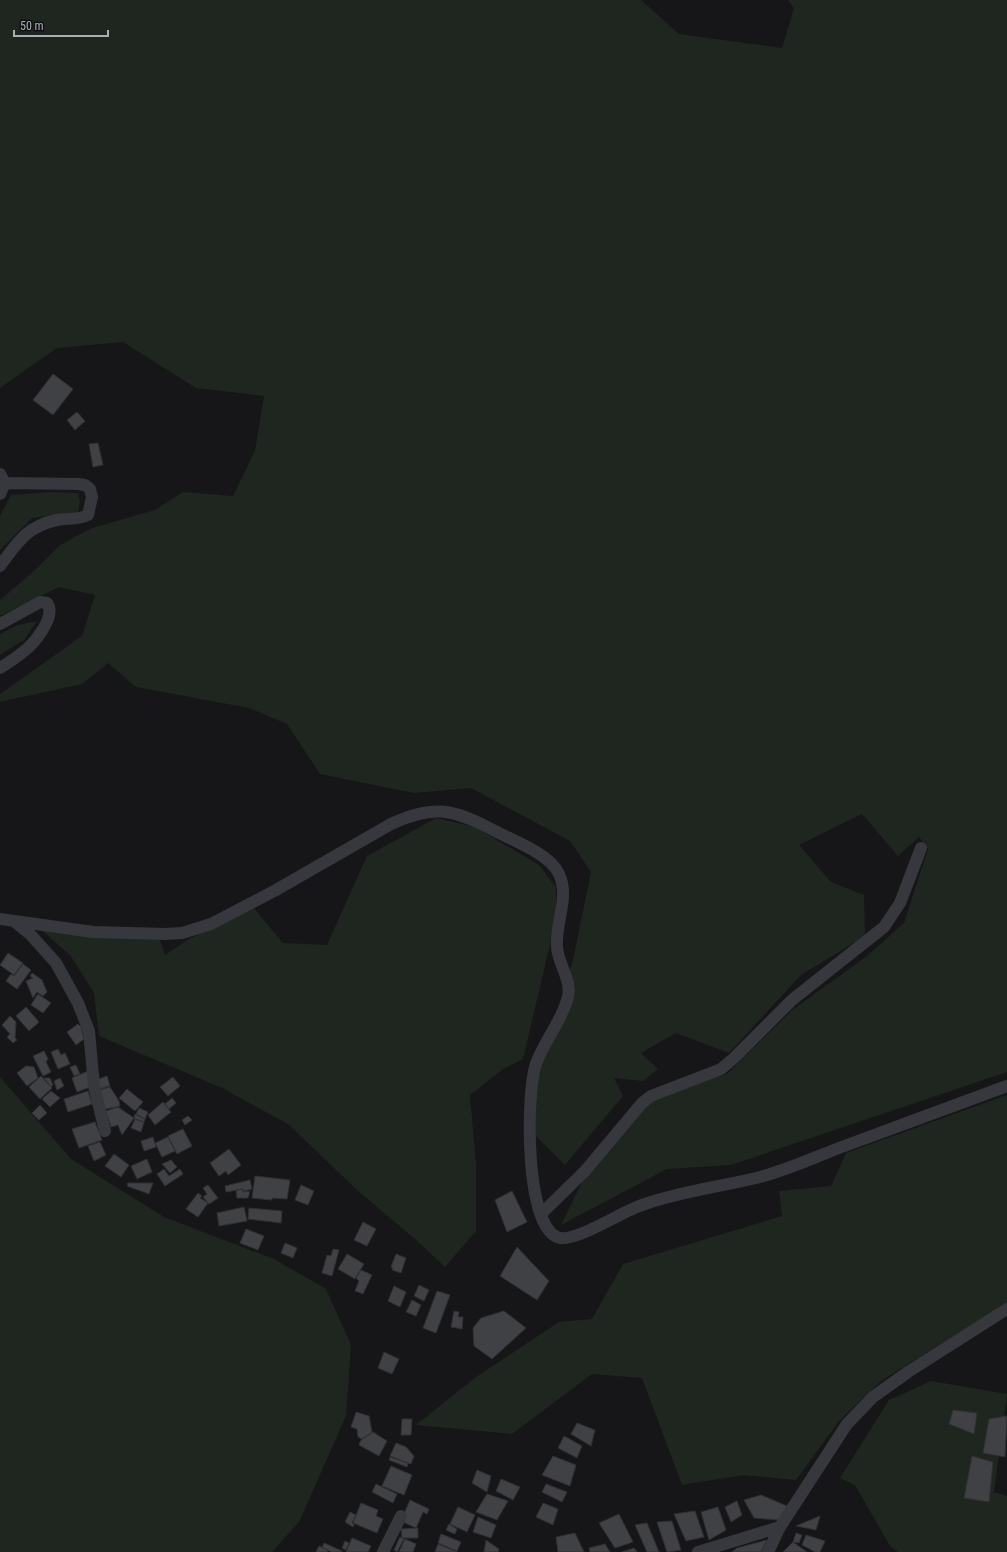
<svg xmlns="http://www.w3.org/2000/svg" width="1007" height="1552" font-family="'Roboto Condensed',sans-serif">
<rect width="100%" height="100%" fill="#161618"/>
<path fill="#1e261f" d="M0 0H641L679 34 782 48 794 8 788 0H1007V1072L731 1165 667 1169 561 1225 585 1176 650 1094 727 1074 792 1010 867 956 904 923 928 849 919 837 898 856 862 814 799 845 831 882 864 895 865 936 801 975 729 1053 676 1033 641 1053 658 1069 643 1081 614 1078 623 1096 565 1165 536 1136 535 1086 573 960 591 872 570 841 471 788 414 793 320 774 287 724 249 708 136 687 108 663 82 684 0 702V694L82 636 95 595 59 587 0 616V600L35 570 60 545 92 528 155 510 183 492 233 496 255 451 264 396 196 388 123 342 57 348 0 388Z
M49 492 78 493 80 501 78 512 32 518 0 550V516L11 495Z
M37 621 24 640 0 655V634L18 625Z
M436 818 475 827 539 865 556 887V919L523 1059 502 1070 470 1095 476 1164V1231L445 1267 416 1240 356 1189 288 1124 222 1088 99 1036 94 993 70 955 32 922 157 930 165 955 189 939 253 907 283 943 327 945 367 856Z
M0 1077 71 1159 164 1217 274 1259 326 1289 351 1345 346 1416 299 1522 272 1552H0Z
M1007 1095V1303L881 1381 839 1421 796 1480 743 1475 682 1485 642 1378 592 1374 512 1434 416 1425 476 1377 559 1322 592 1319 623 1264 782 1216 779 1191 831 1186 846 1153Z
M931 1381 1007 1394 994 1492 1007 1496V1552H898L890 1546 855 1485 840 1478 889 1400Z"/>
<path fill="#404145" stroke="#303034" d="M53 374 73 389 53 415 33 400Z
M77 412 85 421 75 430 67 420Z
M98 443 103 465 93 467 89 444Z
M8 953 23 963 14 975 0 965Z
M23 964 31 970 17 989 6 981 11 974 14 976Z
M32 973 42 980 47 992 43 996 37 992 33 998 26 981 33 978 30 976Z
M38 994 51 1003 43 1013 31 1005Z
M26 1007 39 1022 29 1031 16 1016Z
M10 1016 16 1022 15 1038 17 1040 13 1043 7 1037 10 1034 2 1025Z
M78 1024 81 1027 84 1039 76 1045 67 1032Z
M58 1049 61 1055 65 1053 70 1064 58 1069 51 1052Z
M44 1051 48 1059 46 1062 51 1072 43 1076 33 1056Z
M76 1065 80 1074 74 1076 70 1067Z
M26 1066 34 1067 38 1078 27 1086 17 1073Z
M88 1071 93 1086 77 1092 72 1078Z
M41 1076 52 1088 40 1099 29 1087Z
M107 1076 110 1086 99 1089 96 1080Z
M173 1077 180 1086 168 1096 160 1087Z
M44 1078H50L53 1085 51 1087Z
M60 1078 64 1086 57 1090 54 1081Z
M110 1087 119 1101 120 1106 101 1110 99 1090Z
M127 1089 143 1102 135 1111 119 1098Z
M51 1091 60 1098 50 1107 42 1099Z
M88 1091 92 1104 68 1112 64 1099Z
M172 1098 176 1103 169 1109 165 1104Z
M163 1102 171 1112 155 1125 148 1115Z
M40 1105 47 1113 39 1120 32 1113Z
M118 1107 134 1118 122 1135 118 1125 111 1127 106 1111Z
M139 1108 148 1112 145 1119 136 1114Z
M135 1114 145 1119 144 1122 134 1119Z
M188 1116 192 1120 185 1125 182 1120Z
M135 1119 144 1122 141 1132 131 1128Z
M95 1122 102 1140 79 1148 72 1129Z
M183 1129 192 1146 177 1154 168 1136Z
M153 1137 156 1147 144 1151 141 1141Z
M168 1137 175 1151 162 1157 155 1143Z
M100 1142 106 1155 94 1161 88 1146Z
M229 1149 241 1165 228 1175 226 1171 219 1176 210 1163Z
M114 1154 129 1165 121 1177 105 1166Z
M147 1159 152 1172 137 1179 131 1166Z
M171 1160 177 1167 170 1173 162 1164Z
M164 1169 169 1176 180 1169 183 1174 165 1186 157 1174Z
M255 1176 290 1180 287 1199 272 1198V1200L252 1198Z
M250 1180 252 1189 244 1191 243 1189 226 1192 225 1186Z
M128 1183H153L149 1194 127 1186Z
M208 1185 218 1198 209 1204 203 1197 207 1194 203 1188Z
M301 1185 314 1191 308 1205 295 1200Z
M243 1189V1192L250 1191 248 1198H237L236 1190Z
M512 1191 527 1222 507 1232 495 1200Z
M198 1193 202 1196 200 1198 208 1203 198 1217 186 1209Z
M244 1207 247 1221 219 1226 217 1213Z
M249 1208 282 1211 281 1223 248 1219Z
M363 1222 376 1229 367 1246 354 1240Z
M246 1229 264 1236 258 1250 240 1243Z
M285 1243 297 1248 293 1258 281 1253Z
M517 1247 549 1281 537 1300 500 1276Z
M333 1249 339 1250 332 1276 322 1273 327 1255 331 1256Z
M347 1254 364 1264 355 1279 338 1269Z
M396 1254 406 1258 401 1273 392 1270 393 1268 391 1267Z
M361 1270 372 1275 363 1294 355 1291 359 1281 356 1278Z
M419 1285 429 1290 424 1301 414 1296Z
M394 1286 406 1292 400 1307 388 1301Z
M437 1291 450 1295 436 1333 423 1328Z
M412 1300 421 1305 416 1316 406 1312Z
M454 1311 459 1312 458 1317H463L462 1329 451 1327Z
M504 1311 526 1328 492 1359 474 1346 473 1328 481 1318Z
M384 1352 399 1359 392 1374 378 1368Z
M953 1410 977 1413 974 1434 949 1424Z
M356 1412 369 1416 372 1432 362 1439 358 1437 357 1429 351 1427Z
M1007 1416 1005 1457 983 1453 989 1419Z
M402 1419H412L411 1435H401Z
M577 1423 595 1430 591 1446 571 1434Z
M373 1432 387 1441 379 1456 359 1445 361 1440Z
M564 1436 582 1446 577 1458 558 1448Z
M396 1443 406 1447 414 1456 411 1464 390 1456Z
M553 1456 576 1465 570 1486 542 1475Z
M972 1456 993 1462 989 1502 964 1498Z
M390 1457 408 1463 407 1467 389 1460Z
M391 1466 412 1475 404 1495 382 1486Z
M477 1470 491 1476 487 1492 472 1483Z
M501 1479 520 1487 513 1500 496 1491Z
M376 1484 397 1494 393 1503 372 1492Z
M546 1484 567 1492 562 1502 542 1492Z
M487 1494 508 1501 497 1520 476 1512Z
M761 1495 787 1506 779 1520 754 1518 744 1500Z
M410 1500 429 1509 427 1514 423 1512 416 1528 401 1521Z
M737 1501 742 1515 731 1522 725 1507Z
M361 1503 378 1510 376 1516 383 1519 377 1533 353 1523Z
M543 1503 558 1509 553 1525 536 1517Z
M458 1507 475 1515 467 1532 450 1524Z
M718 1507 726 1530 709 1540 701 1512Z
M695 1511 704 1537 686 1541 674 1514Z
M350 1512 356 1515 352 1523 354 1525 353 1527 345 1522Z
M619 1514 633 1542 615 1548 599 1523Z
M820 1516 816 1530 796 1526Z
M478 1517 496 1525 491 1538 473 1532Z
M672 1521 681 1550 667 1552 657 1522Z
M647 1523 659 1552H647L635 1525Z
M449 1524 457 1529 455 1534 446 1530Z
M418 1528V1538H402L401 1529Z
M575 1533 584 1552H558L556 1537Z
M796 1533 802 1535 799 1543 793 1542Z
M441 1534 461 1542 457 1551 438 1543Z
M806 1535 825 1541 820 1552H815L802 1545Z
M400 1537 404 1539 397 1552 394 1550Z
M352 1538 371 1546 368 1552H346Z
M405 1539 416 1544 413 1552H399Z
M486 1540 499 1549 498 1552H484Z
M767 1540 761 1552H732L737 1548Z
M345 1541 349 1543 346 1550 342 1548Z
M793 1542 807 1552H783Z
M324 1543 342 1551V1552H332L322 1548Z
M438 1544 457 1552H435Z
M605 1544 610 1552H590L589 1548Z
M319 1546 328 1550 327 1552H316Z
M634 1548 637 1552H622Z"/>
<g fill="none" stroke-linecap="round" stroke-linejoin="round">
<path stroke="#37383d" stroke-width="12" d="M0 474 5 483 0 494
M0 566C17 543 27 526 57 520 68 518 78 520 88 515L92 497 90 489 85 485 78 484 5 483
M0 624 40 602 47 603C57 616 34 644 23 652 16 658 8 663 0 668
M0 919 93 932 165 934 182 933 211 924 276 890 391 824C434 804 454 809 495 831 514 841 550 854 559 874 570 897 555 923 557 947 558 964 572 980 568 997 562 1021 544 1041 536 1064 526 1092 524 1230 560 1238 578 1241 623 1211 642 1205 681 1191 720 1187 760 1177 787 1170 813 1158 839 1148 895 1127 951 1107 1007 1086
M14 921 30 934 56 963 78 1003 89 1031 94 1086 105 1131
M541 1214 585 1171 642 1103 651 1096 721 1069 734 1058 792 1000 884 927 900 903 921 848
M383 1552 401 1516
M698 1552 780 1527
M768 1552 780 1527 847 1424 873 1397 908 1372 1007 1309"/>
</g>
<path d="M14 30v6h94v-6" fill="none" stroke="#a8adb8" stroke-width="2"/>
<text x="20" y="30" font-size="12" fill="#a8adb8" stroke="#111113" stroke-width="3" paint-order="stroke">50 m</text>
</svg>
